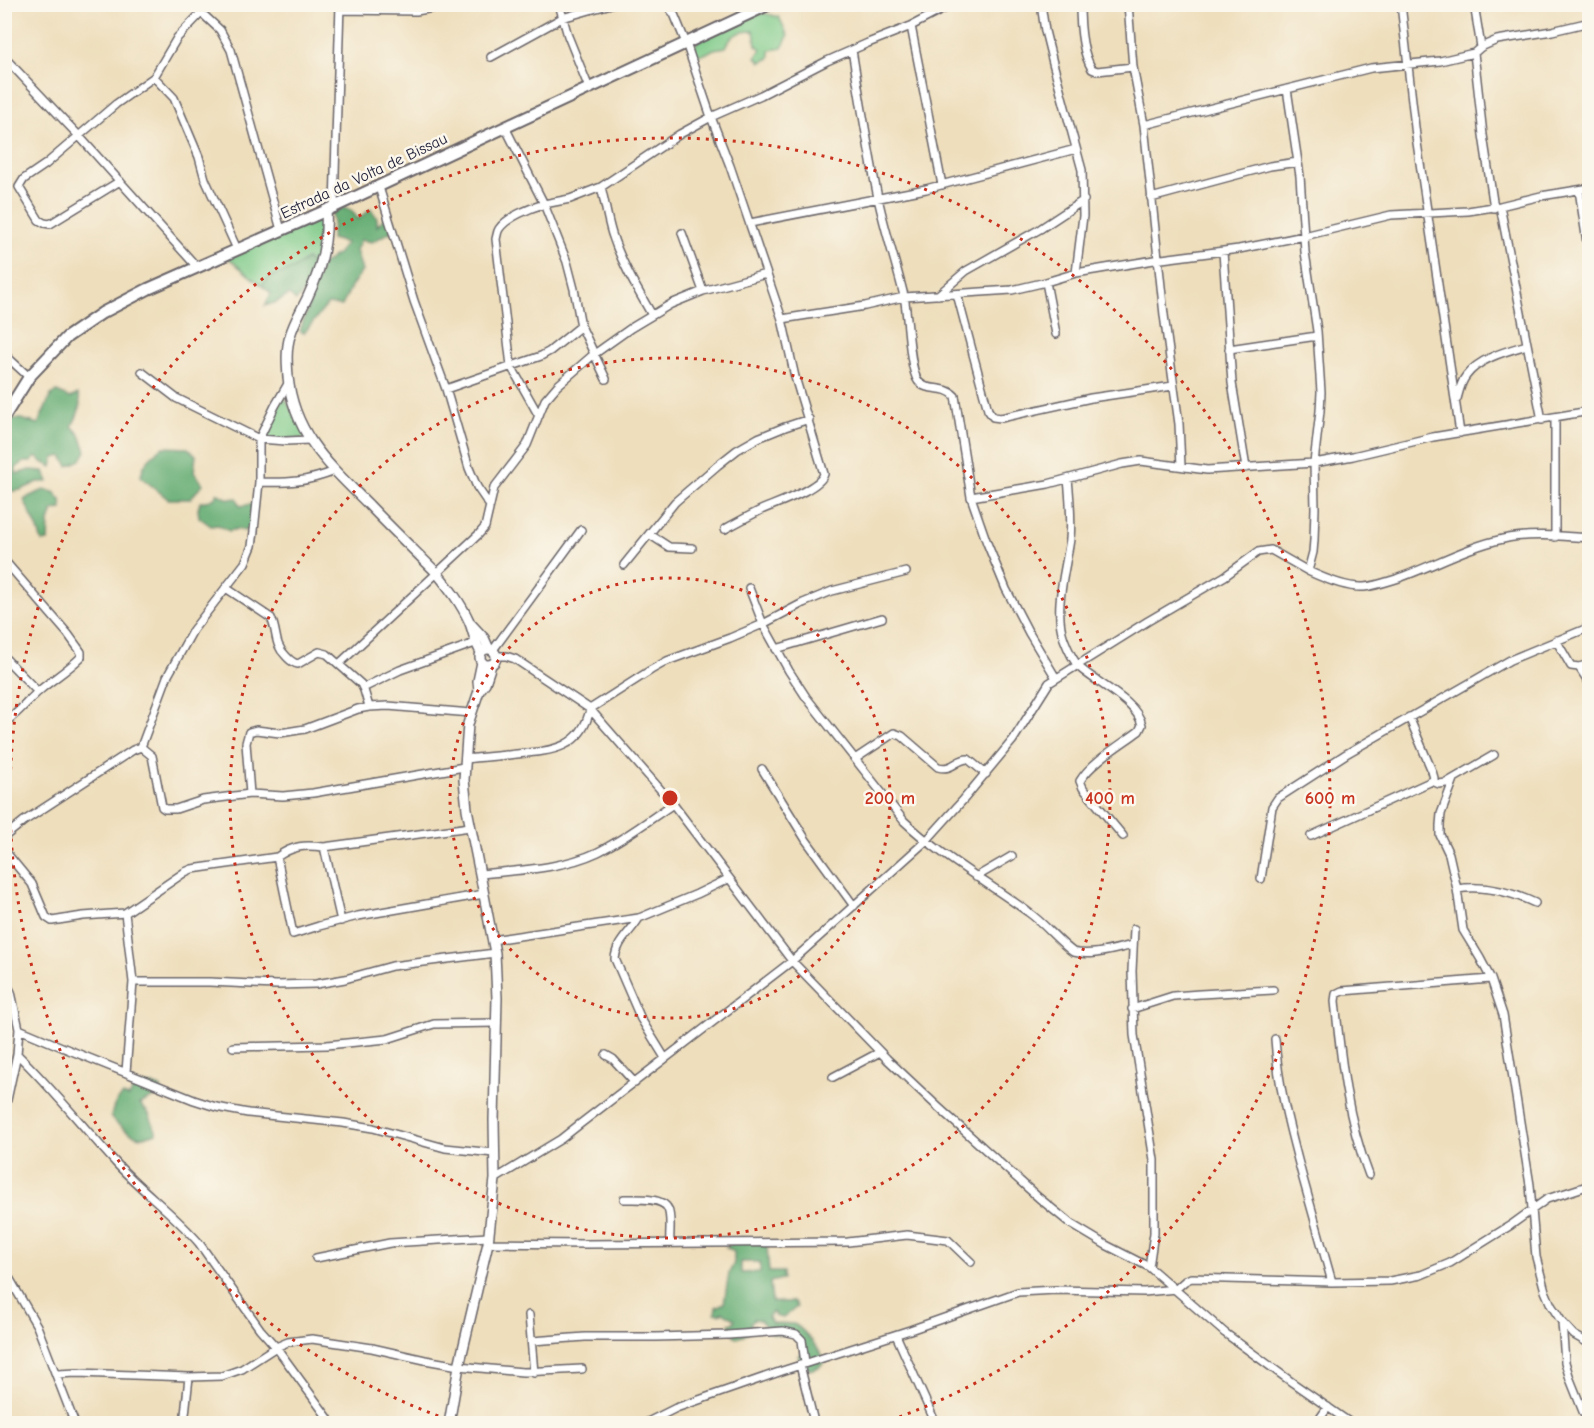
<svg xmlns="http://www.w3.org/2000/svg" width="1594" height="1428" font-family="'Comic Neue',sans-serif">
<rect width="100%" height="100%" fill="#fbf7ec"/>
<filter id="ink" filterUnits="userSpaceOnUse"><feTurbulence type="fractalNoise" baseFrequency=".0167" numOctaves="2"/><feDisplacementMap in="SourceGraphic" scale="12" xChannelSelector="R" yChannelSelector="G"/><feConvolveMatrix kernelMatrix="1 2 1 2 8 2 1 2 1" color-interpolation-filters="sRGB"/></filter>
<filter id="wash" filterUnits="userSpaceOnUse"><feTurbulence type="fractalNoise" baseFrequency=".008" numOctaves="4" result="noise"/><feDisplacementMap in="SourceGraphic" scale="24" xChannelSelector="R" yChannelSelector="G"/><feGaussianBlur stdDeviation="1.35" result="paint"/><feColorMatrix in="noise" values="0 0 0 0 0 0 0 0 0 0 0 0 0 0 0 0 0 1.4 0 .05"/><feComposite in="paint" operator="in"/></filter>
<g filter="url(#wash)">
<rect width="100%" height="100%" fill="#eedebc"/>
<path fill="#7dc987" stroke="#507661" stroke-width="1.5" d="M763 13 779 17 788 36 782 48 770 50V58L761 62 756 57 761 49 756 45 754 31C739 31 732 34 726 47L714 49 705 54 697 55 694 49 697 41 752 16Z
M319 220 324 226 320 257 314 266H313L306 259C301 263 296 268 290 270 279 276 269 273 262 286L227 257 312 221Z
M283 395 308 438 267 441 278 404Z"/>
<path fill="#66ad74" stroke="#446858" stroke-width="1.5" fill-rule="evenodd" d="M343 208 351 210 358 219 371 209 377 218V226L386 216 394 220V230L372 242 361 240 356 250 362 271 352 285 342 306 328 304 304 333 300 331 322 265 338 253 346 243 331 239 333 222 332 213Z
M307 259 313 266 305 291 296 301 289 295 277 302 265 306 271 293 262 286C269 273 279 276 290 270 296 268 301 262 307 259Z
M57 392 70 398 78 394C83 405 77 417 72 426L80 435 86 451 81 460 68 466 62 456 54 458 52 467 44 463 36 457 31 462H24L16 468V474L30 470 44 471 48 482H38L21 490 5 492V480L13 477 7 468 9 450C2 442 3 427 7 418L21 419 38 424 51 395Z
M163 447 188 448 196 455 194 472 203 484 190 499H168L141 477C142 463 152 455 163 447Z
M44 490 54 492 61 500 62 509 53 510 49 522 48 541 42 542 37 527 24 500 30 496Z
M216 493 229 499 237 498 240 506 252 504 254 507 251 526 245 531 237 529 229 531 218 525 211 526 199 517 198 509 200 502 211 500 216 497Z
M136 1084 153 1085 161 1088V1093L140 1104 149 1114 157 1133C153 1134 146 1137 142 1137 133 1137 116 1124 111 1117 113 1107 115 1101 123 1095L129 1097Z
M742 1238 767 1246 769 1272H783V1279L770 1282 772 1302C779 1303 786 1301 793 1302L797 1307 783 1318 775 1316 773 1312 768 1317 773 1323C779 1324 788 1323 793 1324 802 1326 823 1354 825 1361L819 1367 810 1370 801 1362 798 1356 804 1349 801 1340 788 1333C770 1337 771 1332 760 1320L754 1319 751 1322C752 1333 746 1335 737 1338L733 1334 729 1324 733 1323 735 1319 723 1312 719 1314 715 1313 716 1307 724 1303 729 1273 734 1263V1252L726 1247ZM760 1262V1272L741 1273V1262Z"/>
</g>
<g filter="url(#ink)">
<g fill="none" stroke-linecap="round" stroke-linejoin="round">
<g stroke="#696468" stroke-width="10">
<path id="minor" d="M192 4 220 30 231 50 281 230
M559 4 568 36 589 88
M666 4 674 14 686 43 711 117 730 166 782 319 795 377 824 474C820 489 774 504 759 511 747 517 736 523 725 529
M1041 4 1045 31 1053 63 1082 170 1083 216 1076 273
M1080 4C1080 23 1082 53 1092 69L1097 71 1133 67
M1128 4 1133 67 1144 125 1371 68 1440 61 1474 53
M1401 4 1416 136 1460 433
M1474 4 1481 47 1474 53 1483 135 1494 208
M340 10 416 11 445 6
M911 26 953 4
M1481 47 1497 40 1552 31 1590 22
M852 50C860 99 868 149 878 198 885 231 896 263 904 296 908 314 909 368 918 381 927 393 944 384 955 396L971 497 987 543 1006 589 1029 633 1056 678
M4 57 79 136 197 267
M491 57 562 18 611 4
M154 77 174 98 199 157 205 179 237 249
M1144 125 1164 315 1179 424 1181 466
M505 127 544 204C530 208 507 217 499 229 497 232 497 236 496 239L511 366 539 416
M120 181 50 224 44 223 39 220 19 187 24 179 46 164 116 104 154 77 177 38 201 13
M379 187 414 301 446 389 469 468 477 487 490 506
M601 187C605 202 607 218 612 234 621 262 637 289 652 315
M1579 190 1590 262
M1151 198 1270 166 1298 162
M1500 206 1542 420
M334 207 340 4
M750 223 926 189 1076 149
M682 233 703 291
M1223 252 1232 383 1246 468
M1046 282 1056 334
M957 294 988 410 993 417 1001 418 1091 398 1173 386
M938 295 966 271 1040 229 1084 200
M782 319 865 306 904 297 1012 290 1046 282 1076 273 1154 260 1239 249 1304 236 1391 215 1468 211 1500 206 1541 196 1590 188
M1229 349 1317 336
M4 354 29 377
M142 372 176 398 259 439 286 441 310 440
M606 379 581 326 574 289 567 262 544 204 570 199 601 187 680 134 711 117 761 95 827 61 868 43 911 26 942 185
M446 389 541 356 550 351 581 326
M1457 399C1459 391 1461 382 1466 376 1479 358 1507 351 1527 345
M1068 479C1070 499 1072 518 1070 539 1066 569 1053 609 1064 639 1067 647 1073 660 1079 667 1096 683 1137 701 1142 725L1139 731C1122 744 1091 762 1080 781L1083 788 1123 836
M259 482C289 483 307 482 335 471
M971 497 1048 484 1122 464 1141 461 1207 470 1314 463 1353 456 1433 437 1590 411
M649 534 669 547 692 548
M1555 537V418
M4 560 68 634 81 652V657C68 670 53 679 40 690 27 701 18 714 4 723
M624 565 675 502 718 465 737 450 758 438 785 427 809 419
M1308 571C1323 578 1348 588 1364 587 1375 586 1386 582 1396 579 1431 567 1466 547 1503 539 1530 533 1562 536 1590 538
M226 588 271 618C278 632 273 643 286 656 290 660 292 663 298 664L319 652 327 654 361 684 364 690 369 707
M749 588 763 624 789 671 806 697 904 821C941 856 987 882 1028 912 1044 923 1057 940 1073 952 1091 957 1115 949 1133 945
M1556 640 1571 666 1579 667 1590 664
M776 649 882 618
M493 650 581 530
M497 656H506L515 659 590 709 673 804 792 961 887 1059 938 1107 1039 1198 1071 1224 1106 1245 1149 1267 1225 1333 1293 1383 1352 1424
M4 657 38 692
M339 664 479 534 485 527 494 488 527 445 545 400 557 386 593 355 631 328 671 304 703 291 766 274
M1579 667 1590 684
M363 688 400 670 475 643
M141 747 152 756 162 807 165 809H176L203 800 250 794 283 796 313 793 464 767
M465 759C482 757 500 756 517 754 551 751 582 749 590 709L651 670 667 661 730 638 763 624 803 603 832 591 906 572
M855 759 894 733 902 736 938 767C953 771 956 759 968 759L986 774
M762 769 806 840 854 906
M1454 779 1441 814 1440 825V835L1449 854 1457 889
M1432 781 1439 784 1446 783 1494 755
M250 794 246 743 249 732 256 730 280 733 305 729 358 709 369 707 388 706 471 713
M1311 836 1432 781 1434 778 1432 771 1409 717
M4 837 24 821 133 750 141 747 167 677 193 630 245 563 252 546 254 531 259 482V439L275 406 289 382
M4 850 32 884 46 917 52 921 83 916 125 913
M277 857C294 845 304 845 324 847
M480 874C520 870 562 869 598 852 625 839 649 820 673 804
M976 877 1012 856
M1261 879 1272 807 1278 798 1346 754 1510 660 1590 627
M1535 903C1511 892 1483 885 1457 889L1463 930 1480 958 1491 979 1503 1015 1530 1185 1536 1257 1545 1291 1551 1305 1562 1322 1574 1335 1590 1344
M639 918C631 932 616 942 615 959L641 1019 665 1058
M341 921 324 847 470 827
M1134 929 1132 971 1134 1035 1154 1160V1233L1149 1267
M492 940 639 918 697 894 728 879
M4 979 11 992 19 1029 69 1050 194 1100 216 1107 248 1113 343 1123 373 1128 445 1148 494 1153
M133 982H209L276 985 316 984 345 979 392 966 495 953
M1132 1009 1173 996 1200 994 1273 990
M19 1029 17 1054C52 1088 83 1127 116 1163 142 1191 174 1214 199 1243L260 1329 276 1347 328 1418
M1275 1039C1278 1086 1290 1130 1302 1175 1312 1211 1322 1247 1332 1282
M233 1047 327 1045 387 1039 434 1024 497 1023
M606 1055 613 1059 635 1083
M126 1072 133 982 125 913 185 872 192 869 277 857 293 934 319 926 358 916 484 894
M833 1077 880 1052
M4 1104 7 1100 17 1054
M1369 1175C1347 1119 1341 1060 1335 1001L1336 994 1342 991 1491 979
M495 1179 561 1139 580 1124 792 961 927 840 964 799 1013 740 1049 683 1148 621 1225 576 1258 552 1271 550 1308 571 1313 552 1314 540 1315 508 1314 463 1320 411 1321 392 1317 331 1305 252 1300 176 1287 89
M624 1199C636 1199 663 1197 668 1209 672 1218 669 1233 670 1243
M488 1243 586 1244 848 1242 907 1235 948 1240 971 1262
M316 1258 390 1243 488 1237
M4 1269 37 1326 75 1424
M529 1315 534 1373
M1562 1322 1565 1362 1570 1379 1588 1424
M896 1335 936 1424
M532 1341 585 1337H656L728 1335 783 1331 796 1334 802 1340 805 1363
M800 1365 814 1422
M57 1374 77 1373 189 1377 222 1376 242 1369 276 1347 288 1342 312 1339 372 1348 425 1360 459 1366 523 1372 582 1369
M184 1424 189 1377
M644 1424 676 1408 782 1371 910 1330 1018 1292 1056 1290 1144 1292 1176 1289 1185 1281 1191 1278 1332 1282 1390 1281 1421 1275 1450 1263 1511 1225 1547 1199 1590 1185
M1316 1424 1328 1407"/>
</g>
<g stroke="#696468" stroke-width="12">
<path id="tertiary" d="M326 210C328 240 322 267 309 294 303 308 294 321 290 336 286 349 287 363 288 377 294 435 330 466 369 505 391 528 414 550 437 573 449 588 461 603 469 621 474 632 474 642 481 652
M471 624 484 638 489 649
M480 657a8 8 0 1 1 16 0a8 8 0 1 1-16 0Z
M479 691 478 681 482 662
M449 1424 459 1366 488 1243 495 1179 494 1120 497 998 495 953 480 874 467 809 464 780 468 724 479 691 485 683 491 665"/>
</g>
<g stroke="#696468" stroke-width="14">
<path id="secondary" d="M4 417 29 377 67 337 102 313 148 289 334 207 770 4"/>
</g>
<use href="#minor" stroke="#fff" stroke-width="7"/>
<use href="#tertiary" stroke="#fff" stroke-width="9"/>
<use href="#secondary" stroke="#fff" stroke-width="10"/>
</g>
</g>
<g fill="none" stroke="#c8321e" stroke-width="3" stroke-dasharray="3 6">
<circle cx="670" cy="798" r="220"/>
<circle cx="670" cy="798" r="440"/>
<path d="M455 1422A660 660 0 1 1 885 1422"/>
</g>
<g text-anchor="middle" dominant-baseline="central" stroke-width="5" stroke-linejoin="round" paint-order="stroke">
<g font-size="16" fill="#22223b" stroke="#fbf7ec">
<text transform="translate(364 176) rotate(-25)">Estrada da Volta de Bissau</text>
</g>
</g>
<circle cx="670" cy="798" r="9" fill="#c8321e" stroke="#fbf7ec" stroke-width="3"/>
<g font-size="18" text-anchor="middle" font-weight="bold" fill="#c8321e" stroke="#fbf7ec" stroke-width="5" stroke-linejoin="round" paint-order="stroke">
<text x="890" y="804">200 m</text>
<text x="1110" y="804">400 m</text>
<text x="1330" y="804">600 m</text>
</g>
<rect width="1594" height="1428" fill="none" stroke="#fbf7ec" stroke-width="24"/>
</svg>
